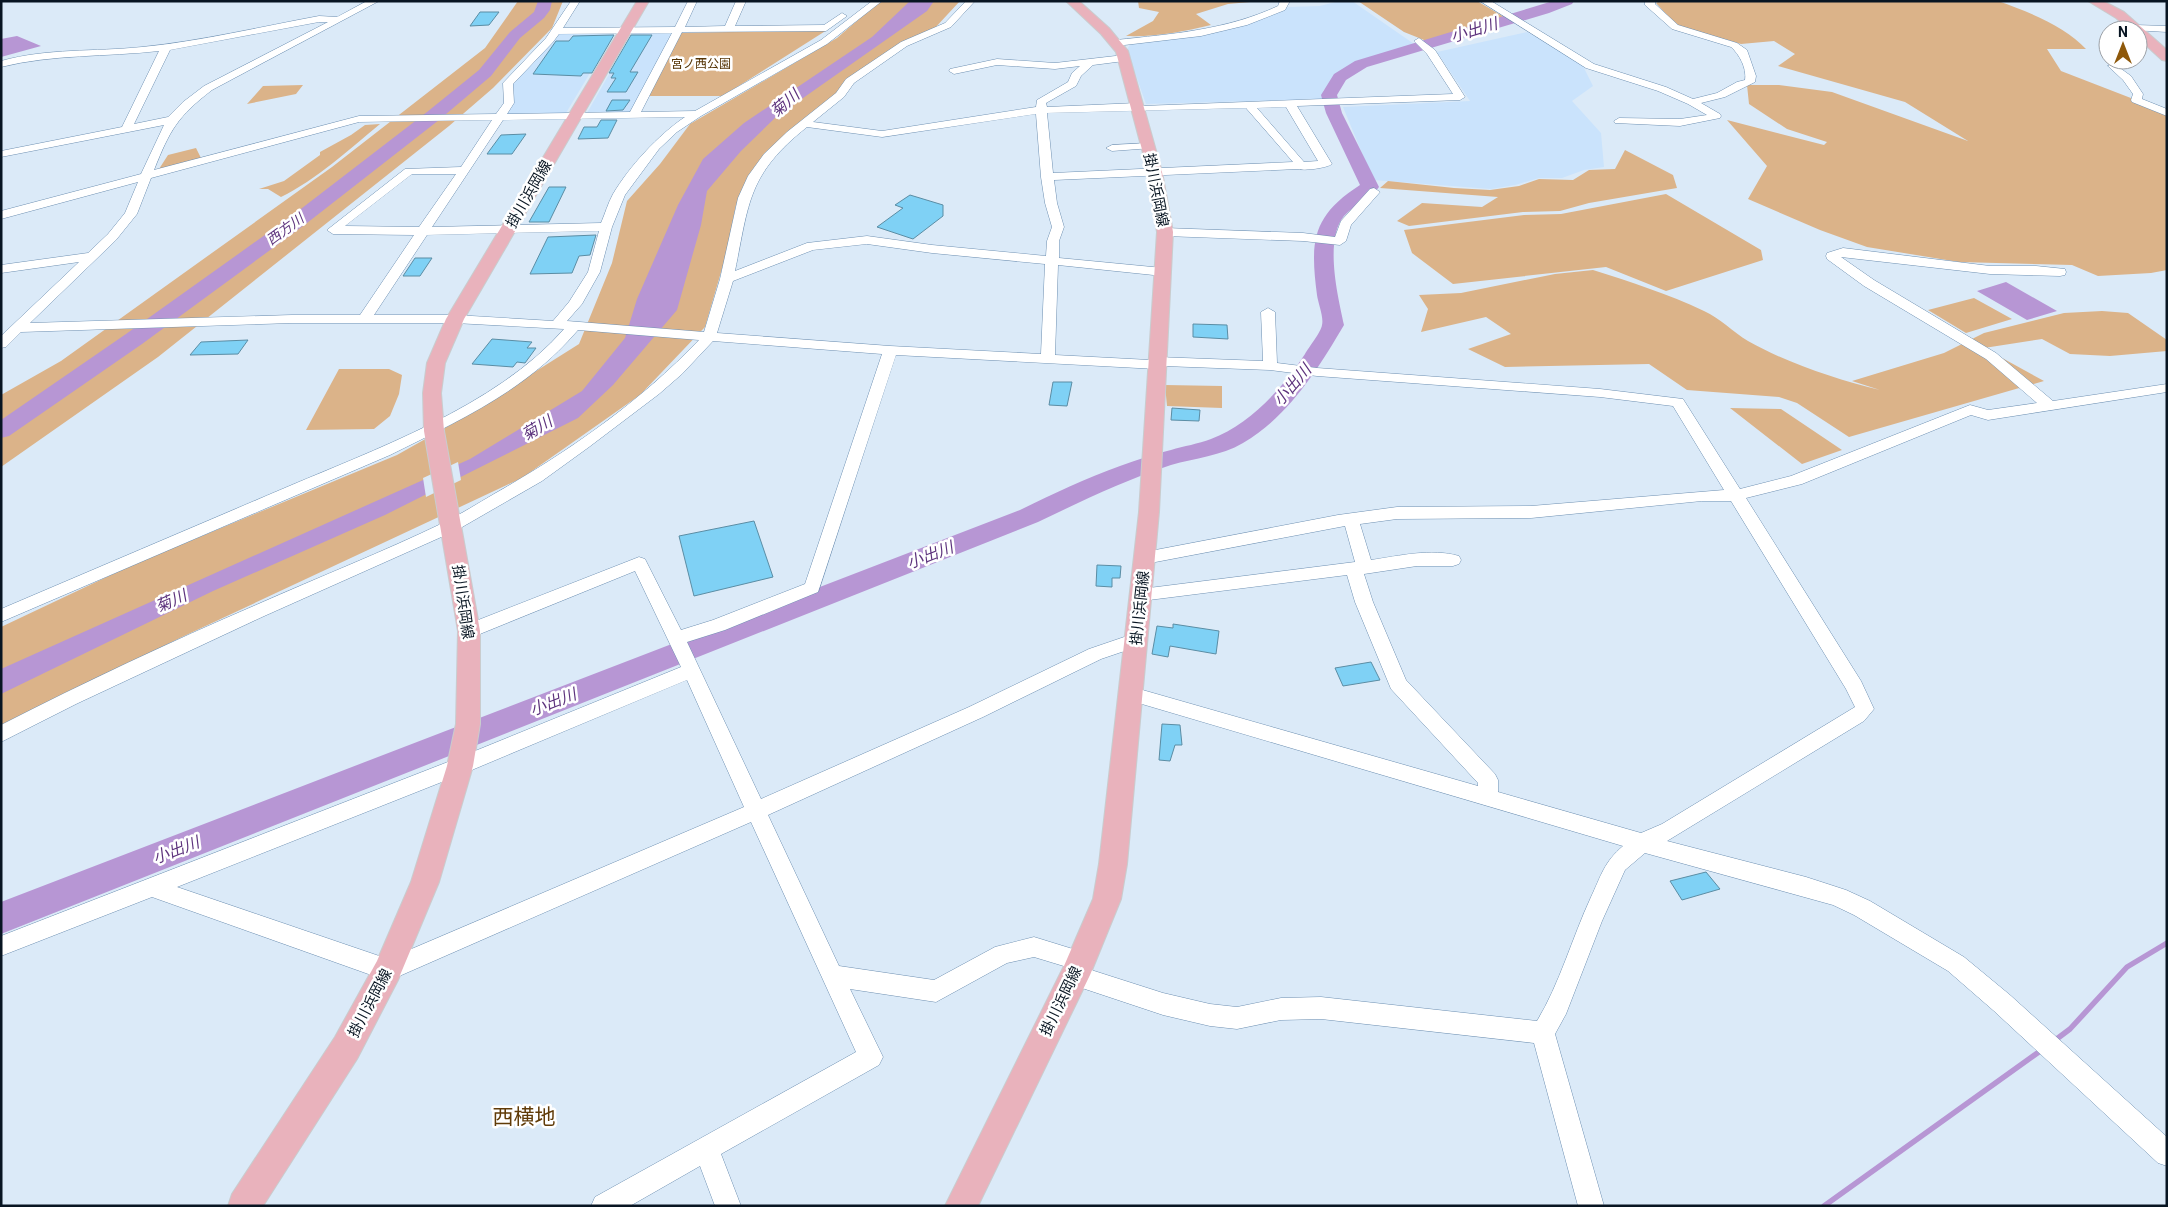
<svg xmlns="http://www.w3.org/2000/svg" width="2168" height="1207" font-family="Roboto,'Noto Sans JP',sans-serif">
<rect width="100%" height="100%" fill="#dbeaf8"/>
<path fill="#cae3fc" d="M1339 1H1352L1417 46 1353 65 1341 71 1323 91 1324 99 1146 104 1127 50 1131 42 1260 20 1278 13 1288 7 1320 6Z
M1527 32 1581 62 1593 86 1572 101 1601 133 1604 167 1584 170 1562 178H1539L1515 185 1491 189 1373 180 1343 107 1470 101 1437 52Z
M614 33 566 113 508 116 505 114 513 82 558 34Z
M636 33 673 34 633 112 587 113 632 34Z"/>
<path fill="#dbb389" d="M518 1H563L552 28 493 88 449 126 158 357 1 467V395L61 361 332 167 485 48Z
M880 1H960L934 29 897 46 777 143 755 166 736 205 726 255 705 327 640 395 522 478 182 637 1 726V627L132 565 397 455 452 424 579 344 612 263 627 201 660 164 690 124 837 38Z
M1138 1H1261L1228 4 1196 14 1211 25C1182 32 1156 37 1126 36L1153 21 1159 12 1139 8Z
M1358 1H1477L1506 18 1429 42 1404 32Z
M1660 1H1998C2027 11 2066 27 2086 49H2047L2061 71 2136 100 2167 115V270L2151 273 2098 276 2072 265 1959 262 1867 247 1820 230 1748 199 1767 166 1727 120 1824 145 1827 142 1787 129 1749 104 1747 85H1779L1832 92 1968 141 1905 102 1778 66 1795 54 1774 41 1741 44 1688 29 1675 24 1656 3Z
M827 30 723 96H649L680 33Z
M303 85 296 94 247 104 263 86Z
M380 124C350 149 316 180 281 197L268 189H259L284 181 320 155V152L351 135 365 125Z
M196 148 201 158 159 169 168 155Z
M1625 150 1673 175 1677 188 1589 203 1560 211 1523 212 1409 226 1397 221 1422 203 1482 207 1498 197 1380 188 1388 181 1454 188 1490 190 1519 186 1539 179 1573 180 1589 170 1615 169Z
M1666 194 1761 250 1763 260 1666 291 1606 267 1453 284 1412 253 1404 230 1524 215 1561 214Z
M1593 270C1631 282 1668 294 1704 311 1720 318 1733 332 1748 341 1789 364 1835 379 1880 390L1852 381 1944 353 1984 333 2064 313 2102 311 2128 313 2167 340V351L2110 356 2070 354 2042 339 1984 348 2044 381 1849 437 1797 403 1779 397 1687 390 1649 364 1505 367 1468 349 1511 334 1486 317 1421 332 1428 309 1419 295 1461 293 1555 274Z
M1974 298 2012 319 1966 333 1928 310Z
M339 369H389L402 375 399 394 390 416 374 429 306 430Z
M1165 385 1222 386V408L1167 406Z
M1730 408 1781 409 1842 450 1802 464Z"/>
<path fill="#b796d4" d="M910 1H934L927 11 776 117 741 151 707 191 701 225 677 310 613 385 578 418 385 515 213 591 1 694V669L470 459 582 391 625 338 637 299 678 205 703 159 744 123 872 37Z
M17 36 41 46 1 57V39Z
M2006 282 2057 311 2027 320 1977 291Z"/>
<path fill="#dbeaf8" d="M458 462 461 480 426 497 423 478Z"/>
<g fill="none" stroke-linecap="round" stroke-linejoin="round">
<path stroke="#b796d4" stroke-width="5.5" d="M2054 1041 2070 1029 2127 967 2167 943
M1824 1206 2043 1049"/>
<path fill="#b796d4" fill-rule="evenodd" d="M538 1H552L550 10 544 18 520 38 491 76 439 120 307 223 142 344 9 436 1 438V420L126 334 293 215 427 112 479 70 510 32 534 12Z
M1553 1H1574L1572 4 1549 13 1367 67 1346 80 1337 95 1342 113 1379 187C1371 199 1354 205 1344 216 1324 240 1338 297 1344 325 1318 369 1289 416 1243 443 1221 456 1195 458 1171 465 1125 480 1082 501 1038 522L1 934V902L1020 510C1053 494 1086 478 1120 466 1137 460 1154 454 1171 450 1184 446 1198 444 1211 439 1249 425 1283 388 1305 354 1309 347 1321 332 1322 325 1324 317 1318 303 1317 295 1310 241 1312 216 1360 185L1326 113 1321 95 1334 74 1355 61Z"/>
</g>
<path fill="#7fd1f5" stroke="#5b8da4" d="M480 12H499L489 25 470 26Z
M614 35 592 73H583L581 76 533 74 556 41H569L573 36Z
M631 35H652L630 72H638L626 92H607L616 78H611L614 73H609Z
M612 100H630L623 110 606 111Z
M601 120H617L608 138 578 139 584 127H597Z
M526 134 512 154H487L501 135Z
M549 187H566L549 222H529Z
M910 195 943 205V216L913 239 877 227 903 208 895 205Z
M596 235 590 255 579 256 572 273 530 274 548 237Z
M415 258H432L420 276H403Z
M1193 324 1227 325 1228 339 1193 337Z
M492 339 532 342 527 348H536L525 363 517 362 513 367 472 364Z
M248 340 238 354 190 355 201 342Z
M1053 382H1072L1067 406 1049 405Z
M1172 408 1200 410 1199 421 1171 420Z
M754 521 773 577 694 596 679 536Z
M1097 565 1121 566 1120 578H1112V587L1096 586Z
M1173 624 1219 631 1216 654 1170 646 1168 657 1152 654 1157 626 1173 628Z
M1371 662 1380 680 1343 686 1335 668Z
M1162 724 1180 725 1182 745H1175L1170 761 1159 760Z
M1706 872 1720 889 1682 900 1670 881Z"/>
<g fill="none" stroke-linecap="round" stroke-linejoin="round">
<g stroke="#6e90b2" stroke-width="1">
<path id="minor" d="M367 1H379L212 90C177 117 170 130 154 170L359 116 496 114 504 103 503 83 546 38 571 1H580L563 28 675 27 688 1H697L685 27 725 26 736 1H746L735 26 824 25 842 13 847 16 826 31 682 32 641 112 695 111 821 40 872 1H882L827 44 701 116 677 132 659 149 625 195 612 227 600 272 582 304 567 321 704 332 720 279 738 198 748 176 764 154 787 132 836 93 846 79 901 42 945 23 966 1H975L951 27 907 46 854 83 844 97 813 122 882 131 1036 107 1037 100 1068 82 1072 73 1080 66 1055 69 997 65 954 74 949 71 950 69 997 59 1055 63 1124 55 1129 58 1124 61 1093 65 1081 76 1076 86 1046 103 1047 107 1137 103 1142 106 1453 94 1427 54 1414 41 1419 38 1435 50 1465 97 1460 100 1297 106 1332 164C1327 168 1304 171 1298 169L1054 180 1057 203 1064 227 1059 241V258L1163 268 1169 272 1163 276 1058 265 1055 355 1150 360 1157 357 1263 361 1261 312 1268 308 1275 312 1277 363 1317 368 1600 389 1683 399 1740 489 1791 476 1965 407 1970 405 1988 410 2037 403 1986 359 1864 286 1827 259 1826 256 1827 253 1843 248 1990 266H2036L2065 269 2066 272 2065 275 2060 276 1990 274 1841 257 1874 280 1996 353 2053 401 2167 384V392L1988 420 1971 415 1802 484 1746 498 1861 681 1874 709 1864 721 1667 841 1806 877 1846 890 1870 901 1964 957 2010 995 2167 1137V1166L2158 1163 1994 1011 1948 971 1854 915 1833 905 1645 853 1625 870 1602 921 1566 1014 1555 1034 1604 1206H1578L1534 1043 1321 1019 1281 1020 1237 1029 1210 1026 1163 1015 1067 983 1064 975 1067 967 1034 957 1007 963 936 1002 850 989 883 1057 879 1065 721 1154 741 1206H715L700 1166 630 1206H591L595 1197 856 1052 751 822 388 981 152 897 1 956V936L453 760 681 667 635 571 475 636 469 638 463 636 460 631 463 626 639 557 645 559 647 563 681 630 713 620 805 584 882 354 713 341 682 374 659 394 589 447 542 481 457 530 262 617 76 704 1 742V725C85 682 170 642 256 605 319 577 383 552 445 522 461 514 477 504 494 494 568 452 640 402 699 340L578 330C526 391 460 420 390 455L1 622V609C94 569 187 530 280 490 373 450 496 407 564 329L455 323H292L21 332 6 347 1 348V336L79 262 1 273V265L88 253 108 234 125 213 138 182 1 219V211L141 174 164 125 1 157V151L122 127 159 51C106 57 53 54 1 67V61C48 48 94 52 142 47 201 41 260 27 319 16L337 17ZM319 22H328L204 86 183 102 168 117 134 124 170 50ZM672 33 630 112 507 114 514 103 513 84 553 42 559 34ZM1286 107 1318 161 1304 162 1257 108ZM1246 108 1293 162 1053 173 1047 113ZM1036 114 1041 177 1045 203 1052 227 1047 241 1046 256 932 245 867 236 807 243 735 271C749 202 748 174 807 127L882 137ZM685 117C658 135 629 167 613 194 608 203 605 214 601 223L432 227 503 120ZM492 120 461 167 405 169 327 230 333 234 414 235 360 315H292L30 323 116 240 137 214 151 178 359 122ZM412 174H456L419 227 345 226ZM599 231 588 272 569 302 553 321 455 315H374L427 235ZM867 244 932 253 1045 264 1041 354 890 346 717 333 733 281 813 250ZM896 355 1157 369 1164 366 1270 370 1317 376 1600 397 1673 406 1724 490 1531 506 1397 507 1338 515 1145 552 1139 554 1137 558 1139 562 1145 564 1345 526 1355 562 1141 589 1135 591 1132 595 1135 599 1141 601 1347 575 1355 602 1391 689 1478 783V786L1132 687 1125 689 1123 694 1125 699 1623 846C1604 862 1601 876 1591 897 1572 938 1560 983 1537 1021L1321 997 1281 998 1237 1007 1210 1004 1163 993 1088 969 1092 961 1089 954 1034 937 995 947 934 980 839 966 768 815 983 717 1101 659 1142 645 1145 640 1142 635 1136 633 1089 649 969 707 761 799 687 642 725 630 818 592ZM1702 501H1731L1846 689 1855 707 1662 824 1641 833 1498 792V780L1495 774 1406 680 1373 602 1364 574 1417 566H1453L1459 564 1461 560 1459 556C1431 548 1399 556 1371 560L1360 524 1397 519 1531 518ZM687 680 744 807 388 959 177 887 467 772Z
M1280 1H1290L1285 10 1247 25 1201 36 1116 46 1111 43 1116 40C1172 34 1227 30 1278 6Z
M1480 1H1491L1594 64 1666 87 1693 99 1717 93 1737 82 1745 80C1747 68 1739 54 1731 47L1672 29 1645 5V1H1655V4L1678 25 1737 43 1747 50 1756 76 1755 82 1725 97 1701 103 1720 114 1721 116 1720 118 1680 126 1615 123 1614 121 1619 118 1680 119 1707 115 1688 104 1658 91 1586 68Z
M2135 25 2167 26V32L2132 30V26Z
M2113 63 2131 76 2143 94 2142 99 2167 109V116L2132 102 2131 100 2133 94 2123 80 2108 66Z
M1148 143 1152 144 1154 146 1152 148 1112 151 1106 148 1112 145Z
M1374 188 1380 192 1351 225 1346 241 1340 245 1303 241 1165 236 1159 232 1165 228 1303 233 1335 237 1341 221 1370 189Z"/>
</g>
<g stroke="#c9ccce" stroke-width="2">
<path id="major" d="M637 1H649L464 319 445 363 441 393 444 431 480 631V724L473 766 439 882 398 980 357 1059 263 1206H228L232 1194 335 1037 377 961 411 882 447 766 456 724 458 631 424 431 423 393 427 363 446 319Z
M1066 1H1079L1109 28 1128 51 1162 172 1173 232 1159 512 1127 864 1121 899 1090 975 978 1206H945L1064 966 1093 899 1099 864 1139 512 1157 232 1148 172 1116 52 1101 34Z
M2088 1H2103L2124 12 2167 50V61L2162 60 2138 38V30H2130L2116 18Z"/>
</g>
<use href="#minor" fill="#fff" fill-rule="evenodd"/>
<use href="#major" fill="#e9b2bc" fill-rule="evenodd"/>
</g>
<g text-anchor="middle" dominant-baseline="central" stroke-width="5" stroke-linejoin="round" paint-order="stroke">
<g font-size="12" fill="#563506" stroke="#fff">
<text x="701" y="64">宮ノ西公園</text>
</g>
<g font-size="14" font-style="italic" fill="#5d337d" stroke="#fff">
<text transform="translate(285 229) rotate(-36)">西方川</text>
</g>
<g font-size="15" fill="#081522" stroke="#fff">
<text transform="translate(1156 190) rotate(79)">掛川浜岡線</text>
<text transform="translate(529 194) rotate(-60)">掛川浜岡線</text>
<text transform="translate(463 602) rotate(82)">掛川浜岡線</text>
<text transform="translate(1140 608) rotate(-84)">掛川浜岡線</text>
<text transform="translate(1061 1001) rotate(-64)">掛川浜岡線</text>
<text transform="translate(370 1003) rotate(-62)">掛川浜岡線</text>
</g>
<g font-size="16" font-style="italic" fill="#5d337d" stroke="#fff">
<text transform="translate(1474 30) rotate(-17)">小出川</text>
<text transform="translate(785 103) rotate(-41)">菊川</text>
<text transform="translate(1292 385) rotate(-49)">小出川</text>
<text transform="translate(537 428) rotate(-31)">菊川</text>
<text transform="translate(930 555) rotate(-21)">小出川</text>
<text transform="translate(171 601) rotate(-24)">菊川</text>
<text transform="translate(553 702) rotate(-21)">小出川</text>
<text transform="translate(176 850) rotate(-21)">小出川</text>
</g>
<g font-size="21" fill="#603b08" stroke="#fff">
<text x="524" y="1117">西横地</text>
</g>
</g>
<rect width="2168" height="1207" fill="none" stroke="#081522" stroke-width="5"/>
<g transform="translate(2123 45)"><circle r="24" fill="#ffffff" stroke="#9ca1a7"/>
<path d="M0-4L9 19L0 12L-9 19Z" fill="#8e580a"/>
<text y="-8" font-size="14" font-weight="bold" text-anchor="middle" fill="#081522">N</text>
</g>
</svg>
